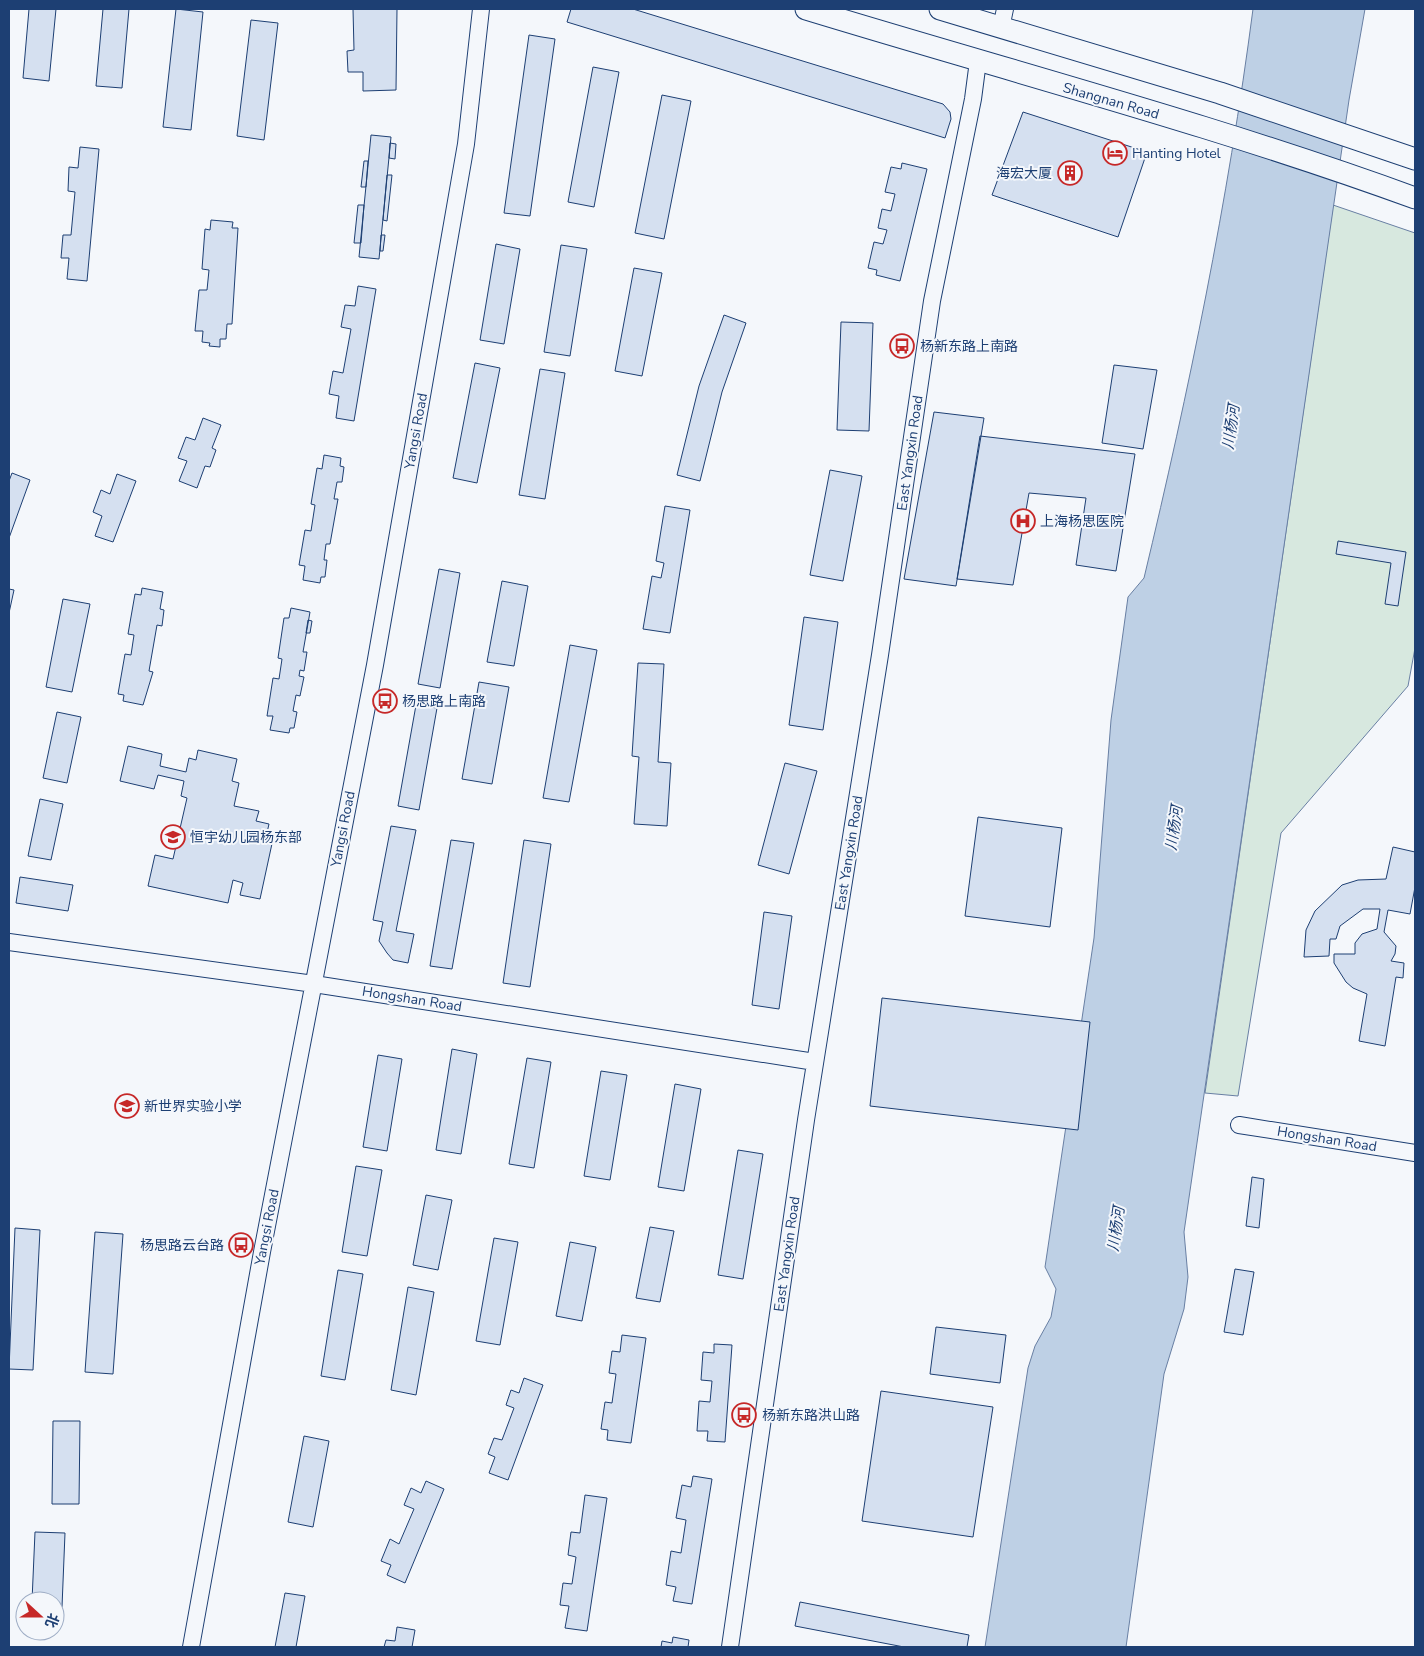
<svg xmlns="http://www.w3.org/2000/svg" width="1424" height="1656" font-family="'Nunito Sans','Noto Sans SC',sans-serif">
<rect width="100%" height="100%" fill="#f4f7fb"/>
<path fill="#d7e8df" stroke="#687fa3" d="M1333 205 1415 233V648L1408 686 1281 833 1238 1096 1205 1093Z"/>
<path fill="#bed0e5" stroke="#687fa3" d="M1253 9H1365L1349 100 1184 1232 1188 1277 1184 1309 1164 1374 1126 1647H985L1028 1368 1035 1346 1051 1317 1056 1289 1045 1267 1094 938 1111 720 1128 597 1144 578C1189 390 1228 201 1253 9Z"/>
<path fill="#d5e0f0" stroke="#1d3f73" d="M29 9H56L49 81 23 78Z
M103 9H129L122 88 96 86Z
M176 9 203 12 191 130 163 127Z
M353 9H397L396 90 363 91V72H348L347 51 354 50Z
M571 9H633L943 104 950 112 951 119 945 138 567 22Z
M251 20 278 23 264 140 237 136Z
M529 35 555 39 530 216 504 213Z
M593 67 619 72 594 207 568 202Z
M662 95 691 101 664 239 635 233Z
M1023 112 1147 152 1118 237 992 195Z
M371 135 391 137 379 259 359 257Z
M390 143 396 144 395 159 389 158Z
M80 147 99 149 87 281 67 279 69 258H61L63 235H71L75 192 68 191 69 167 78 168Z
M364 161H368L366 187H361Z
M902 163 927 169 900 281 876 275 877 270 868 268 874 242 883 244 887 230 878 228 882 209 891 211 895 194 885 192 891 167 901 169Z
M387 175H392L387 221 383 220Z
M358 205H364L361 243H354Z
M211 220 233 222 232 228H238L232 324H227L226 339H220V347L209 346 210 343 202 342 203 331H195L199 290H207L209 270 202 269 205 229 210 230Z
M381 235H385L383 251H380Z
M496 244 520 249 504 344 480 340Z
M561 245 587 249 570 356 544 352Z
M634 268 662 273 642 376 615 371Z
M358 286 376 289 354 421 336 418 339 396 329 394 333 371 343 373 351 329 341 327 345 305 355 306Z
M724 315 746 323 722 392 700 481 677 475 699 386Z
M841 322 873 323 869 431 837 430Z
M475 363 500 368 477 483 453 478Z
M1114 365 1157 370 1143 449 1102 443Z
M540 369 565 373 545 499 519 495Z
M934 412 984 418 956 586 904 579Z
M203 418 221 425 212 448 216 450 210 467 205 466 197 488 179 481 187 461 178 458 186 437 195 440Z
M980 436 1135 454 1116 571 1076 565 1086 498 1029 493 1013 585 957 579Z
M324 455 341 458 340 466 344 467 342 482H337L334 499H338L330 544H326L324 560H327L325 577H321L320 583 303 580 305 566 299 565 305 530 311 531 315 505 311 504 317 468 322 469Z
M830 470 862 476 843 581 810 575Z
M12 473 30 480 9 538V481Z
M117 474 136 481 113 542 95 536 102 516 93 512 101 490 110 494Z
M665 506 690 510 670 633 643 629 652 576 661 578 664 563 656 561Z
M1338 541 1406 552 1398 606 1385 604 1391 563 1336 554Z
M439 569 460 573 440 688 418 684Z
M502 581 528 586 514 666 487 662Z
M142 588 163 592 160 609 164 610 162 626 157 625 149 671 153 672 143 705 123 701 124 695 118 694 125 654 131 655 134 635 128 634 135 594 141 595Z
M9 589 14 590 9 613Z
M63 599 90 604 72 692 46 687Z
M291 608 310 612 303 652H307L304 671 300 670 299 676 304 677 300 696 296 695 293 711 297 712 294 728H290L289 733 270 730 273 716H267L273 678 279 679 282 659 278 658 284 618H289Z
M804 617 838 622 823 730 789 725Z
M308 620 312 621 310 633H306Z
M570 645 597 650 569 802 543 798Z
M638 663 664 664 658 762 671 763 667 826 634 824 639 757 632 756Z
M479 682 509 687 492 784 462 779Z
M416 705 437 708 419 810 398 806Z
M57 712 81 717 67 783 43 778Z
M128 746 162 754 160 766 186 772 189 758 196 760 198 750 237 759 232 781 239 783 234 806 259 811 256 821 269 824 266 837 273 839 260 899 240 895 243 883 233 880 228 903 148 886 155 855 173 859 187 798 181 796 184 781 158 775 154 789 120 781Z
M785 763 817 771 789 874 758 865Z
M40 799 63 804 51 860 28 856Z
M978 817 1062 828 1050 927 965 916Z
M391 826 416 830 396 931 414 934 408 963 393 960 387 953 379 941 383 922 373 920Z
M451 840 474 843 452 969 430 966Z
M524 840 551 844 530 987 503 983Z
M1393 847 1415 852V887L1410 914 1388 910 1384 932 1396 946 1395 954 1391 961 1404 963 1403 978 1396 977 1385 1046 1359 1041 1367 994 1353 988 1346 982 1334 963V954H1355V943L1362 934 1377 929 1380 909H1363L1340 926 1336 939H1330L1329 956 1304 957 1306 930 1315 911 1342 885 1358 880 1386 879Z
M20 877 73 885 68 911 16 903Z
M764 912 792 916 779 1009 752 1005Z
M882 998 1090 1022 1078 1130 870 1106Z
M452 1049 477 1054 461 1154 436 1150Z
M378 1055 402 1059 387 1151 363 1147Z
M527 1058 551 1062 534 1168 509 1164Z
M601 1071 627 1075 610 1180 584 1176Z
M675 1084 701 1089 684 1191 658 1187Z
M738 1150 763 1154 743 1279 718 1275Z
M356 1166 382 1170 367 1256 342 1252Z
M1252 1177 1264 1179 1259 1228 1246 1226Z
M426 1195 452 1200 438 1270 413 1265Z
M650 1227 674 1231 660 1302 636 1298Z
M15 1228 40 1230 33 1370 9 1369Z
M95 1232 123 1234 113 1374 85 1372Z
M494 1238 518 1242 500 1345 476 1341Z
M570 1242 596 1247 582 1321 556 1316Z
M1235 1269 1254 1272 1243 1335 1224 1332Z
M338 1270 363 1274 345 1380 321 1376Z
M408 1287 434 1292 416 1395 391 1390Z
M936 1327 1006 1335 1000 1383 930 1374Z
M622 1335 646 1338 631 1443 607 1440 608 1430 601 1429 605 1402 612 1403 616 1374 609 1373 612 1351 620 1352Z
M714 1344 732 1345 725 1442 707 1441 708 1431H697L699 1401 710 1402 712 1381 701 1380 703 1352 714 1353Z
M524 1378 543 1385 508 1480 489 1473 495 1457 488 1454 494 1438 502 1440 514 1408 506 1405 511 1390 519 1393Z
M881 1391 993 1407 973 1537 862 1521Z
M53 1421H80L79 1504H52Z
M304 1436 329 1441 313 1527 288 1522Z
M693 1476 712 1479 692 1604 673 1601 676 1587 666 1585 671 1551 681 1553 686 1520 676 1518 682 1485 691 1487Z
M426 1481 444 1489 405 1583 387 1575 391 1565 381 1561 390 1539 399 1544 414 1509 404 1505 411 1488 421 1493Z
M585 1495 607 1498 587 1631 565 1628 569 1606 560 1605 563 1583 572 1584 576 1557 568 1555 571 1532 580 1533Z
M35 1532 65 1533 62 1607H55V1601H32Z
M285 1593 305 1596 296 1647H275Z
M800 1602 969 1635 967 1647H904L795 1626Z
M397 1627 415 1630 412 1647H384L386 1640 395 1641Z
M673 1637 689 1640 688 1647H661L662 1641 672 1643Z"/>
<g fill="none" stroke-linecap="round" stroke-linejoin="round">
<g stroke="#1d3f73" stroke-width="18">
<path id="minor" d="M1001 28 1005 9
M9 942 314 984 815 1062
M1239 1125 1415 1153
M191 1647 262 1252 375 665 466 144 481 9
M730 1647 806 1120 880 655 932 301 973 99 978 61"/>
</g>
<g stroke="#1d3f73" stroke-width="23">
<path id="major" d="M806 9C1009 71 1215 125 1415 198
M940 9 1220 93 1415 159"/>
</g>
<use href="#minor" stroke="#f4f7fb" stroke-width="16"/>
<use href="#major" stroke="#f4f7fb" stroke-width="21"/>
</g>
<defs>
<g id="hotel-ring" transform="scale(1.25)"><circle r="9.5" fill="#f4f7fb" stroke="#c62828" stroke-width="1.5"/><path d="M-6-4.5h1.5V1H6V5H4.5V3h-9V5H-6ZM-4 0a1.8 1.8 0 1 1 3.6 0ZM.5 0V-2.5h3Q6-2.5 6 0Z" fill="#c62828"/></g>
<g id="building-ring" transform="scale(1.25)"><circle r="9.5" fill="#f4f7fb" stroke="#c62828" stroke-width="1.5"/><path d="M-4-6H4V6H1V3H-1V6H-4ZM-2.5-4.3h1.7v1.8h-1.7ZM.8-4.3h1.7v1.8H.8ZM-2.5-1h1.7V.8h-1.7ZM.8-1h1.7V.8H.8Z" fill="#c62828"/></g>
<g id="bus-ring" transform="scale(1.25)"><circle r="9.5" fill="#f4f7fb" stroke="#c62828" stroke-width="1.5"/><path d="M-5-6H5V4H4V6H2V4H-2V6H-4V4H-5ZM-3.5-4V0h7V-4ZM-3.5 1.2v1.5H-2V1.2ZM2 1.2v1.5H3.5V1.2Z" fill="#c62828"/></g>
<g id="hospital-ring" transform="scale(1.25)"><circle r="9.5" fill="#f4f7fb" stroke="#c62828" stroke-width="1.5"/><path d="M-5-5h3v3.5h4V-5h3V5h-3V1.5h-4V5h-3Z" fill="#c62828"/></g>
<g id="school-ring" transform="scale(1.25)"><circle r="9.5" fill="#f4f7fb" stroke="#c62828" stroke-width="1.5"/><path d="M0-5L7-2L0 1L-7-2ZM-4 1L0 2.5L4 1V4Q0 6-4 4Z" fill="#c62828"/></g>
</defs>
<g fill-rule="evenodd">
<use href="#hotel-ring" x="1115" y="153"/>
<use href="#building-ring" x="1070" y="173"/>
<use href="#bus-ring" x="902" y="346"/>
<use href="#hospital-ring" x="1023" y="521"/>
<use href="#bus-ring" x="385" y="701"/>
<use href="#school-ring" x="173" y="837"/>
<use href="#school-ring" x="127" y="1106"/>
<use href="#bus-ring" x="241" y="1245"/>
<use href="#bus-ring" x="744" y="1415"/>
</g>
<g text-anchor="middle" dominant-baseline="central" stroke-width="4" stroke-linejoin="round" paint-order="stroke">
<g font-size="14" fill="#1d3f73" stroke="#f4f7fb">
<text transform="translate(1111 101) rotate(16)">Shangnan Road</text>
<text transform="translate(416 431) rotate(-80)">Yangsi Road</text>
<text transform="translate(910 453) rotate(-82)">East Yangxin Road</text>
<text transform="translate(343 829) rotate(-79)">Yangsi Road</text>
<text transform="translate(849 853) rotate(-81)">East Yangxin Road</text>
<text transform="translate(412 999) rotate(9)">Hongshan Road</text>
<text transform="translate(1327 1139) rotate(9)">Hongshan Road</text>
<text transform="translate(267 1227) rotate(-79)">Yangsi Road</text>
<text transform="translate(787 1254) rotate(-82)">East Yangxin Road</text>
</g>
<g font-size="14" fill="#1d3f73" stroke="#f4f7fb" text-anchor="start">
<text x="1132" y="153">Hanting Hotel</text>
<text x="1052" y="173" text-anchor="end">海宏大厦</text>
<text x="920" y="346">杨新东路上南路</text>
<text x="1040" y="521">上海杨思医院</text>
<text x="402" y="701">杨思路上南路</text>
<text x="190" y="837">恒宇幼儿园杨东部</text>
<text x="144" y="1106">新世界实验小学</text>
<text x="224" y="1245" text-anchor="end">杨思路云台路</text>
<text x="762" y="1415">杨新东路洪山路</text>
</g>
<g font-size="15" font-style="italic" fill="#1d3f73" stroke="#f4f7fb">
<text transform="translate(1231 427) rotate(-82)">川杨河</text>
<text transform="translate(1174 828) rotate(-82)">川杨河</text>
<text transform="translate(1116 1229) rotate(-82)">川杨河</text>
</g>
</g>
<rect width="1424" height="1656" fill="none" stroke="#1d3f73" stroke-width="20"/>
<g transform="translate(40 1616) rotate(111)"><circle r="24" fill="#f4f7fb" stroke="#9eadc5"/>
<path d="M0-4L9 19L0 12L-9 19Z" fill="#c62828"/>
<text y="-8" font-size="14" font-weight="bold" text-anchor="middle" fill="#1d3f73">北</text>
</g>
</svg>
